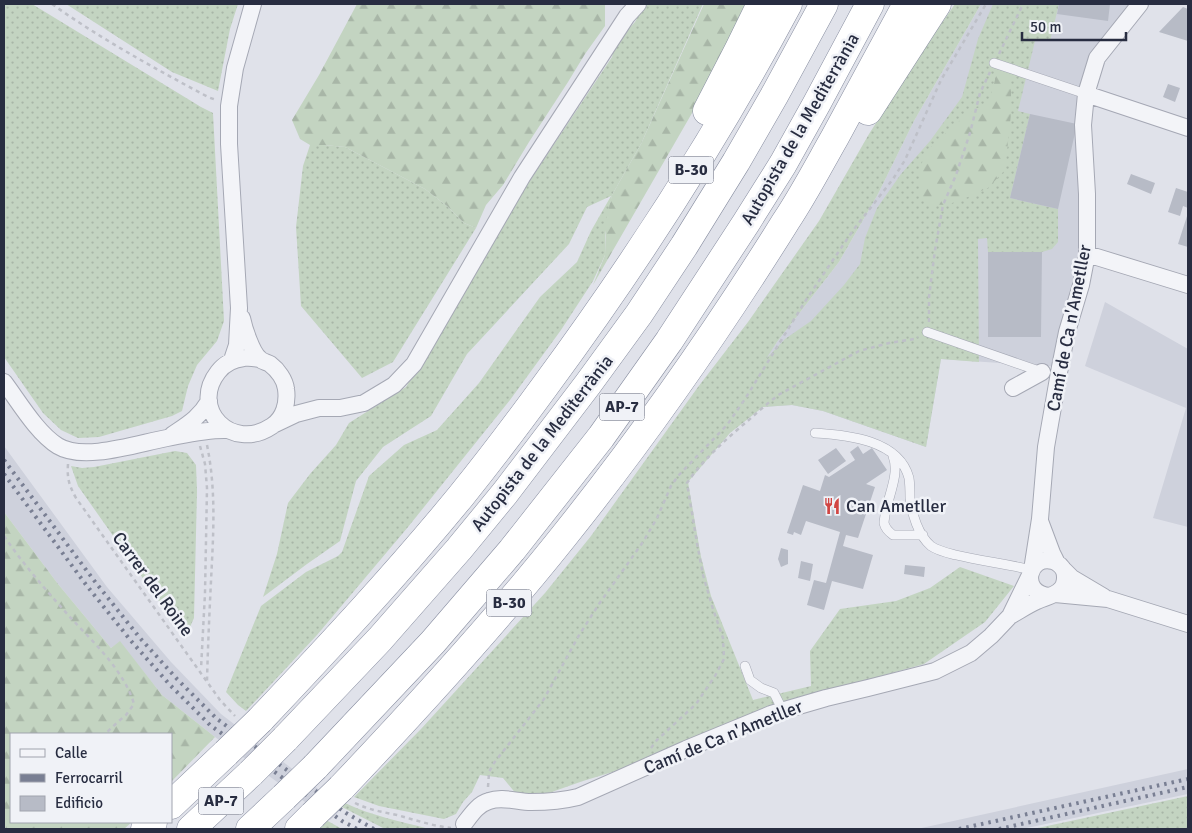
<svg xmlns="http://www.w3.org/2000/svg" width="1192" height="833" font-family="Signika,sans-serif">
<defs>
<pattern id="grass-dots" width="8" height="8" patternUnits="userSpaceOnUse" patternTransform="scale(1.25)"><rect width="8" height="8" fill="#c3d4c1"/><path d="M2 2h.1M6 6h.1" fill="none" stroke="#a8b6a7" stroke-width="1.8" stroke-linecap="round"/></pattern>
<pattern id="forest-firs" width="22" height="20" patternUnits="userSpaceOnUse" patternTransform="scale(1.25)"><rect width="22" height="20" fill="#c3d4c1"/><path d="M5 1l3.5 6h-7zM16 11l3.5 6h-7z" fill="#a8b6a7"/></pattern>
</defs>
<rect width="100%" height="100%" fill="#e0e2ea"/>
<path fill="#ced1dc" d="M981 4H1140L1130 15 1086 94 1087 254 1060 367 941 359 926 447 823 411 792 405 762 407 763 362 777 342 839 262 878 194 914 121Z
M1105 302 1188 349V527L1153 518 1186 408 1085 366Z
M4 446 107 587 171 662 221 714 343 808 330 820 215 737 162 695 120 642 111 648 58 584 4 512Z
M1188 769V794L1022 829H917Z"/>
<path fill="url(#grass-dots)" d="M4 4H32L201 107 213 113 224 321 217 341 197 365 188 386 182 411 172 416 99 437 78 438 61 430 43 413 4 357Z
M66 4H238L230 29 218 91 172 72Z
M644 4H703L641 144 612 195 605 236V255L593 281 561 330 510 400 408 527 317 635 246 711 238 705 226 692 261 606 306 572 338 556 342 552 369 476 404 445 437 430 479 383 540 297 577 262 591 231 611 196 587 207 569 244 467 354 431 416 383 447 356 481 340 541 307 564 263 597 277 554 288 503 310 474 336 445 349 423 406 387 517 200 612 57 615 44 635 22Z
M955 4H981L914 121 878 194 839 262 777 342 766 359 785 339 811 321 844 285 860 264 865 238 877 208 901 174 930 141 962 97 978 39 993 4H1059L1050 41H1035L1018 111 1030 114 1010 198 1058 209V242L1052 249 1042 252H988L987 238 978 239 979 362 941 359 926 447 823 411 792 405 763 407 730 433 688 482 701 557 711 596 753 700 811 686 810 651 840 609 896 601 930 588 960 567 1014 586 985 622 924 664 766 708 699 735 629 767 583 781 549 793 517 795 503 778 480 775 472 792 463 802 456 814 444 819 379 806 354 797 421 729 545 593 591 536 698 387 748 322 819 221 869 134 918 57Z
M310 145H324L345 147 425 189 447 206 464 223 476 228 393 362 362 378 301 306 296 227 303 166Z
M175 451 187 453 196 465 197 491 194 618 185 638 78 486 71 466 82 468 94 467Z
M1188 796V829H1033Z
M345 803C372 816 400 821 429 829H385L340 806Z
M326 820 342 829H319Z"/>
<path fill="url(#forest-firs)" d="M357 4H605V26L585 54 568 82 529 142 503 185 486 205 476 228 464 223 447 206 425 189 345 147 324 145H310L300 139 292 120 319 75Z
M704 4H746L703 94 593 285 605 255 606 220 612 195 641 144Z
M995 60 1007 61 1011 69V114L1005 170 988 188 961 200 946 205 926 204 920 194V173L924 153 968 113 989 102 995 80Z
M4 512 58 584 111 648 120 641 162 695 215 737 171 782V734H11V822H132L124 829H4Z"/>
<path fill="#b7bbc6" d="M1059 4H1110L1108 21 1057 14Z
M1183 7 1188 9V41L1159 32Z
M1168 84 1180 88 1175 102 1163 97Z
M1030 114 1077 124 1058 209 1010 198Z
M1131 174 1155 183 1151 194 1127 184Z
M1176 188 1188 192V208L1183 206 1180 216 1168 212Z
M1188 213V247L1178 244Z
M988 252H1042L1041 337H988Z
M858 446 863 454 872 448 887 470 866 484 875 487 858 538 846 535 843 546 873 555 863 589 832 581 824 610 807 605 814 580 826 583 840 532 806 521 801 535 794 532 793 535 787 533 803 485 820 491 825 475 829 477 855 460 850 452Z
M836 448 846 461 828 474 818 460Z
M781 548 788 550V564L781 567 778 559Z
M801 561 813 564 810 581 798 578Z
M905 565 925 567 924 577 904 574Z"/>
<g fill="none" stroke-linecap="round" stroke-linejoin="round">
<g stroke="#a5a8b4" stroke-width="10">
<path id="lane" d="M994 63 1086 94
M927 332 1042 372
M815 433C848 435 899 440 909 478 910 485 910 491 910 498 912 514 918 535 931 546 938 551 948 553 956 555 981 561 1007 564 1032 570
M893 456C900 474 888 496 885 515 885 517 884 520 884 523 885 528 889 532 893 535H923
M745 666 750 680 761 688 774 693 783 711"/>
</g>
<g stroke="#a5a8b4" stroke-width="18">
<path id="street" d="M1086 94 1188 128
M1087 254 1188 285
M242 318C244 328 252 353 260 359 263 362 267 362 270 364 278 370 285 380 286 389 288 403 284 418 272 426 232 453 189 409 218 372 224 364 234 359 244 358 249 357 254 358 259 359
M232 360 237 345 239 308 229 144V106L235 68 253 4
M4 382C19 402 37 433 58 446 84 462 139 443 167 438 188 434 208 429 228 430
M1013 388 1042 372
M275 424 296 414 319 408H340L364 403 394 385 414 364 522 177 627 16 638 4
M172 435C188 424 199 418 209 401
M1040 521 1052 553 1057 563
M1032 570 1040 519 1046 447 1060 367 1067 332 1081 285 1087 254V194L1083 125 1086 94 1097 58 1140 4
M1064 570 1072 578 1104 597
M1055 594 1108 599 1188 624
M1010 616C1019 611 1028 605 1037 601 1045 597 1055 596 1061 589 1065 585 1066 577 1064 571 1062 566 1058 563 1053 561 1028 554 1019 593 1049 596
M464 824C471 815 478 804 489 801 502 796 518 802 531 802 547 802 562 801 578 797L686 749 771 714 826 698 868 688 935 671 971 653 991 636 1010 616 1030 575"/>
</g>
<g stroke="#878da0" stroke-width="29">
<path id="highway" d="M707 111 739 49 761 4
M868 111 937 4
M260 720C329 647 397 574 461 496 490 460 518 423 545 386 635 264 717 137 788 4
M285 739 380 639 459 549 505 493 588 384 639 314 684 246 736 162 774 96 824 4
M315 767 433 642 512 550 601 437 669 341 746 223 783 164 817 103 870 4
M341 788C418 707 494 624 564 536 644 436 718 330 786 221 804 194 819 165 835 137 859 92 883 48 907 4
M171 805 226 753
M145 829 153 822
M191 829 251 773
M250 829 284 797
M299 829 313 815"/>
</g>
<path stroke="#bec0c8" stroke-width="2.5" stroke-dasharray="4 4" stroke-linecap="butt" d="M52 4C101 39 154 68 208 97L216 100
M999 54 1023 4
M929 322V297L935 250 943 205 956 175 970 133 980 93 990 72
M207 445C215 484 214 522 212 561 210 601 208 641 207 681
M200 446 205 464 207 488 205 593 201 669
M68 464C67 479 69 485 76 498L220 700 235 716
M4 536C23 564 46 590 69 616 92 641 124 670 134 704L126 715 120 720 105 734
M651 748 657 740 696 704 715 676 724 659 723 638 713 609 703 575 697 543 687 483C703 460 723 442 744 424 756 414 767 403 780 394L859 351 889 343 914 339 918 337
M488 787 489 772 494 763 544 699 578 637 599 604 643 542 657 518 671 486 678 476 727 425 745 399 806 300 835 257 854 229 893 179 905 160 941 80 986 4
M355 803C369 810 383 812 397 815 415 820 433 826 451 828"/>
<use href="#lane" stroke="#f3f4f8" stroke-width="9"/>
<use href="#street" stroke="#f3f4f8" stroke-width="16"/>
<use href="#highway" stroke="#fff" stroke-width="28"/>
<path stroke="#797f93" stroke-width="4" stroke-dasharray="2.5 5" stroke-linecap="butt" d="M4 460 96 583 140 638 177 679 217 719 346 813 374 829
M4 474 87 586 132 642 170 685 210 725 342 821 357 829
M959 829 1188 779
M999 829 1188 787"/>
<g stroke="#878da0" stroke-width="29" stroke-linecap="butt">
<path id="highway-bridge" d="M226 753 260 720
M251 773 285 739
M284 797 315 767
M313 815 341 788"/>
</g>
<use href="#highway-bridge" stroke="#fff" stroke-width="28"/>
</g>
<defs>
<g id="restaurant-bare" transform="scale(1.35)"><path d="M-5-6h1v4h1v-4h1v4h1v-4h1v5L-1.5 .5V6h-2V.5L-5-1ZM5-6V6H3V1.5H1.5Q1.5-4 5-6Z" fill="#d14543" stroke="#f0f2f7" stroke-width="2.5" paint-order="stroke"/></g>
</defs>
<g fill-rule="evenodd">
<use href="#restaurant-bare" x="832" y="506"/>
</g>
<g text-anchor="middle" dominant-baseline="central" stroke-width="5" stroke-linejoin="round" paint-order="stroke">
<g fill="#f0f2f7" stroke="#646878" stroke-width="1">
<rect x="668.5" y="156.5" width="45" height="27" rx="4"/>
<rect x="599.5" y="393.5" width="45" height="27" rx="4"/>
<rect x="486.5" y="589.5" width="45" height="27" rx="4"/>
<rect x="198.5" y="787.5" width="45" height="27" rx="4"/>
</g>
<g font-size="16" font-weight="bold" fill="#282d41">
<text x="691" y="170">B-30</text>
<text x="622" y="407">AP-7</text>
<text x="509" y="603">B-30</text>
<text x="221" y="801">AP-7</text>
</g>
<g font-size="18" fill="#282d41" stroke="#f0f2f7">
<text transform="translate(800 129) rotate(-60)">Autopista de la Mediterrània</text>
<text transform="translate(1069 328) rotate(-79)">Camí de Ca n'Ametller</text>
<text transform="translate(542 443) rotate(-52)">Autopista de la Mediterrània</text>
<text transform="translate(153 584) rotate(54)">Carrer del Roine</text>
<text transform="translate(723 737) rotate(-22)">Camí de Ca n'Ametller</text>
</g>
<g font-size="18" fill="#282d41" stroke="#f0f2f7" text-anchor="start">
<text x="846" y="506">Can Ametller</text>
</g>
</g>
<rect width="1192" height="833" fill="none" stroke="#282d41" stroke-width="10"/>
<rect x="10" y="733" width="162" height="90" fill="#f0f2f7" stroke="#a0a3ae"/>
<rect x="20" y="749" width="25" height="8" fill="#f3f4f8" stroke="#a0a3ae"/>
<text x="55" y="758" font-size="15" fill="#282d41">Calle</text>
<rect x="20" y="774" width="25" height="8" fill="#797f93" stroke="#a0a3ae"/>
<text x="55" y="783" font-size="15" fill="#282d41">Ferrocarril</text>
<rect x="20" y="796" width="25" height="15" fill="#b7bbc6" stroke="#a0a3ae"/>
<text x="55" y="808" font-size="15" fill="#282d41">Edificio</text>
<path d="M1022 32v8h104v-8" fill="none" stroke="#282d41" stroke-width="2.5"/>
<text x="1030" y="32" font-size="15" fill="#282d41" stroke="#f0f2f7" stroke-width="4" paint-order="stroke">50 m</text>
</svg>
